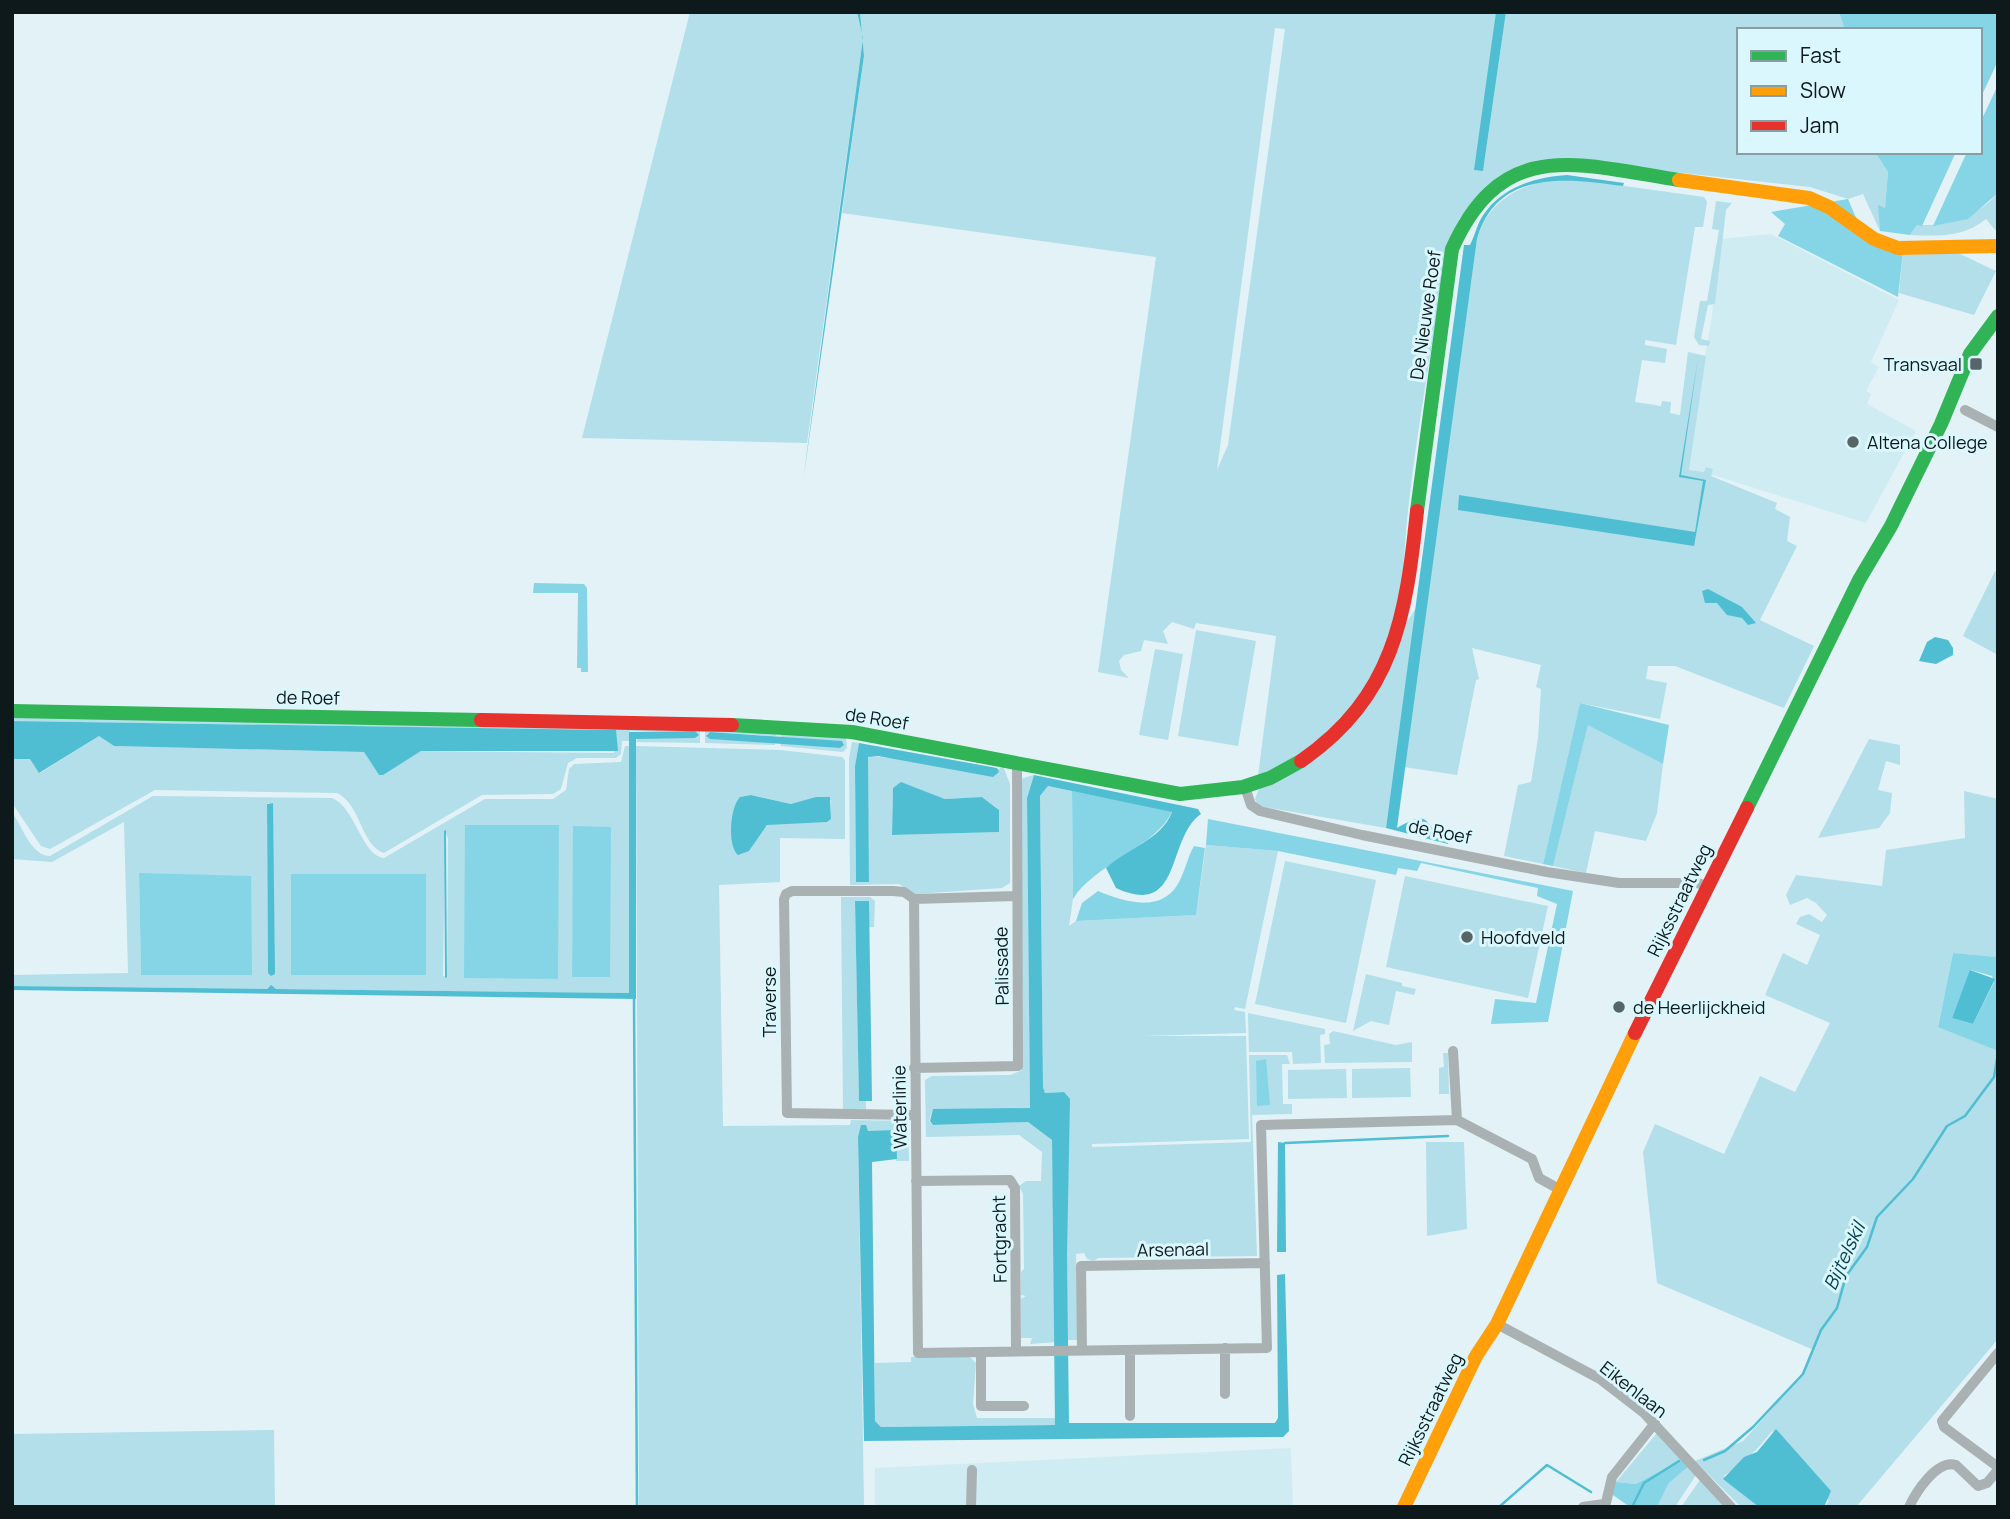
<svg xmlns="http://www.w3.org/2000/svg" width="2010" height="1519" font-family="Manrope,sans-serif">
<rect width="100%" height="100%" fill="#e2f2f6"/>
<path fill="#d0ecf3" d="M1771 234 1899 300 1871 362 1879 367 1866 391 1871 394 1867 404 1916 431 1866 523 1716 476 1685 471 1712 316 1720 239Z
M1291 1448 1293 1507H875V1468Z"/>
<path fill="#b2dfe9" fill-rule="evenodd" d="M690 12H857L863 38 807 443 582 438Z
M860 12H1496L1483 171 1506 12H1839L1845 30H1739V152H1875L1888 172 1885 208 1879 206 1880 231 1863 194 1848 199 1810 187 1565 160 1492 183 1459 219 1448 243C1435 329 1419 416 1409 502 1402 558 1405 618 1380 669 1354 721 1308 753 1258 776L1276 636 1196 623 1194 629 1172 622 1163 631 1168 644 1144 640 1141 651 1124 655 1119 661 1121 670 1129 678 1098 672 1156 257 842 213 864 56ZM1275 28 1285 29 1228 445 1217 470Z
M1567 178 1704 197 1707 202 1703 227H1695L1676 345 1645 340V345L1667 349 1665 363 1642 360 1635 402 1661 406 1662 401 1671 402 1670 413 1680 415 1688 352 1706 356 1689 470 1704 472 1706 467 1713 469 1711 476 1777 503 1775 509 1790 517 1787 541 1797 546 1760 620 1814 646 1784 708 1675 666H1648L1646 679 1667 683 1660 719 1580 703 1543 864 1504 856 1518 785 1531 782 1538 738 1541 689 1536 687 1541 665 1472 648 1479 679 1476 680 1457 775 1404 767 1477 239C1489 197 1527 181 1567 178Z
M1998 193V228L1995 230 1986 219C1963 238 1937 236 1910 235L1917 225C1951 226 1975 218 1998 193Z
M1716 201 1732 203 1726 210 1715 304 1708 305 1701 339 1710 341 1709 346 1699 345 1694 337 1700 301H1707L1719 230 1712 229Z
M1903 251 1958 253 1996 271 1974 315 1899 293Z
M1995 571 1998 573V655L1963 636Z
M1416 608 1386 828 1258 806 1255 799 1260 786 1323 752Z
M1196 630 1256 641 1238 746 1178 736Z
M1155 649 1183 654 1168 740 1139 735Z
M12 715 700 727V743L636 742 639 737 695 738V731H630L629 741H622L621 754 616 758H577L568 763 561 789 553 794 482 795 384 853C361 846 361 804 337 793L155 790 50 849 41 846 12 803V759H30L40 773 99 736 114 746 364 752 379 775 421 751 614 753 616 730 12 721Z
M1588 724 1663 764 1657 813 1646 841 1595 831 1586 873 1553 866Z
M705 729 776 730V736L710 732 706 735 712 739 775 742V745L705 743Z
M781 730 846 738 847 748 843 752 781 746 780 742 840 748 844 743 781 737Z
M1869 739 1900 745V765L1886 761 1878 790 1892 793 1890 813 1879 828 1818 838Z
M852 742 859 743 855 766 856 882 869 881 867 759 870 756 999 769 1003 766 1010 784V883L1002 888 915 894 899 884 850 885 849 758ZM906 784 945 799 982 797 997 808 999 832 892 835 893 788Z
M625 746H629V993L276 989 269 986 267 989 12 986V975L128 973 124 822 52 862 12 859V812C22 826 31 856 50 856L153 796 332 798C356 808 361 855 384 858L485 799H553L566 790 569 769 574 764 621 762ZM268 803H273L268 973 267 804ZM574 826 610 977H572ZM445 830 448 839 447 977 443 976ZM139 873 252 975H141Z
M636 746 780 750 842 757 845 760V839L780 838V882L719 885 723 1126 850 1125 851 1120 908 1121 909 1161H896V1130L858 1137 864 1507H639ZM752 795 791 804 831 800V819L827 822 771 823 762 829 749 851 733 848 740 797Z
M1034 775 1027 798 1030 1109H933L929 1121 933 1125 1028 1122 1052 1140 1056 1342 1030 1344 1032 1338H1021V1299L1026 1296 1021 1295V1272L1024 1269 1023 1194 1019 1186 1026 1181H1041L1042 1152 1019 1135 926 1137 925 1080 932 1076 1011 1075 1022 1070 1019 785 1023 778Z
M1048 786 1072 791 1073 899 1069 926 1076 921 1196 915 1206 845 1278 851 1245 1009 1235 1007 1234 1010 1245 1012 1246 1033 1143 1036H1246L1249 1139 1092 1144V1147L1251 1142 1249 1055H1287L1290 1064H1282L1283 1104H1292V1114L1252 1115 1257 1256 1098 1258 1094 1261 1087 1259 1084 1253 1076 1254 1078 1340H1068L1064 1092 1045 1093 1043 1087 1040 796Z
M1964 791 1998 799V957L1953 953 1938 1026 1998 1051V1339L1856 1507H1824L1829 1501 1772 1431C1758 1450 1742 1463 1724 1476L1759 1507H1741L1695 1461 1743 1441 1799 1379 1814 1350 1657 1283 1643 1152 1655 1124 1724 1154 1760 1076 1795 1092 1830 1023 1765 995 1783 953 1807 965 1820 935 1796 924 1800 917 1809 914 1822 922 1827 915 1816 903 1807 898 1790 905 1786 895 1796 875 1882 886 1886 850 1965 838Z
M1285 861 1376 880 1346 1023 1255 1004Z
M1405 876 1548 906 1528 998 1386 967Z
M841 897H870L875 901 874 927H869V901H855L859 1100 866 1101V1109L843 1110Z
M1366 974 1402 983V986L1416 989 1414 995 1396 991 1389 1025 1371 1021 1353 1031Z
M1248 1013 1325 1029V1034L1320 1035 1321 1063 1293 1064 1292 1052H1249Z
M1333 1031 1396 1045 1412 1042V1062L1325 1063 1324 1045 1330 1044 1329 1034Z
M1443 1053H1448L1449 1094H1439V1068L1444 1067Z
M1410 1068 1411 1097 1352 1098V1069Z
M1346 1069 1347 1098 1288 1099V1070Z
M1426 1142H1464L1467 1229 1427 1236Z
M969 1356 976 1363 973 1404 977 1418H1055V1425L881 1427 875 1421V1363L911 1362V1357Z
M274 1430 275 1507H12V1434Z
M1657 1433 1683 1459 1636 1484 1616 1482Z
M1689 1466 1696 1475 1675 1507H1657L1669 1483Z
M1700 1480 1728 1507H1681Z"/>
<path fill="#86d5e6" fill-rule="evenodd" d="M1839 12H1998V61L1980 99V30H1845Z
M1998 85V193L1968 219 1933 226 1967 152H1980V123Z
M1875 152H1956L1922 226 1917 225 1910 235 1880 231 1878 205 1885 208 1888 172Z
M1848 199 1863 234 1903 251 1898 297 1778 236 1785 224 1771 212Z
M534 583 584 584 587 588 588 672H581V668H577L578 593H533Z
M1580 703 1669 725 1663 764 1588 725 1553 866 1543 864Z
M1072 791 1172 811C1159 845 1093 865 1073 899Z
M1208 819 1573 891 1548 1022 1491 1024 1495 999 1536 1003 1557 904 1537 896 1538 888 1421 863 1417 871 1398 868 1396 875 1278 851 1206 845Z
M465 825H559L558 979 464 978Z
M573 826 611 827 610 977H572Z
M1194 846 1205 848 1196 915 1076 921 1082 903 1098 891C1125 902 1162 914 1179 882 1185 871 1188 856 1194 846Z
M139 873 251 876 252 975H141Z
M291 874H426V975H291Z
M1953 953 1998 957V1051L1938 1027ZM1971 970 1992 976 1994 982 1973 1024 1952 1018Z
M1266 1059 1270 1105 1257 1106 1256 1061Z
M1683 1459 1689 1466 1669 1483 1657 1507H1630L1610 1493 1616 1482 1636 1484Z"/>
<path fill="#50bed2" d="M857 12H860L864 56 803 481 863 38Z
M1496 12H1506L1483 171 1474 170Z
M1567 175 1624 183 1623 186C1567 178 1497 169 1477 239L1397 828C1436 806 1419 828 1449 839L1448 844 1386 828 1464 245H1470C1476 233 1478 220 1487 210 1506 186 1537 177 1567 175Z
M1698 358 1681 475 1706 480 1694 546 1458 510 1459 495 1695 532 1703 481 1679 477Z
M1708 589 1742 607 1756 623 1748 625 1742 618 1727 615 1717 603H1705L1702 591Z
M1935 637 1948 640 1953 648V655L1936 664 1919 661 1927 642Z
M12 721 616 730 618 751H421L383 775H379L364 752 114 746 99 736 39 773 30 759H12Z
M695 731 699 735 695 738 636 739V999L12 990V986L267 989 271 985 276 989 629 993V732Z
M710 732 842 741 844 745 840 748 710 739 706 736Z
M859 743 997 768 999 772 993 777 878 756 868 757 869 882H856L855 766Z
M1034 775 1198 809 1201 814C1166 838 1183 919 1116 888L1106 868C1127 849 1162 839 1172 812L1048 786 1040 796 1043 1087 1045 1093 1064 1092 1070 1099 1067 1255 1069 1423H1275L1278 1418 1277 1275 1285 1274 1289 1431 1283 1437 864 1441 858 1137 861 1125H866L868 1131 896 1130 897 1159 872 1162 875 1421 881 1427 1055 1425 1052 1140 1028 1122 933 1125 930 1121 933 1109 1030 1108 1027 798Z
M901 782 945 799 982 797 999 810V832L892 835 893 788Z
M751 795 791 804 816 797H830L831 819 827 822 767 825 749 851 738 855C727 846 730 807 740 797Z
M273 803 275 974 271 976 268 973 267 804Z
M446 830 447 977 445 978 444 831Z
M855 901H869L872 1101H859Z
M1970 970 1995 979 1973 1024 1952 1018Z
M1278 1142 1285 1143 1286 1252H1277Z
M1776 1429 1831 1491 1824 1507H1759L1723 1479 1744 1457 1757 1452Z"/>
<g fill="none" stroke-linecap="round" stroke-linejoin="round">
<path stroke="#50bed2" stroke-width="2.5" d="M634 999 637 1507
M1285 1143 1448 1136
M1704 1460 1725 1451 1753 1427 1803 1374 1821 1330 1837 1308 1846 1276 1867 1247 1877 1217 1913 1179 1947 1126 1965 1116 1994 1077 1998 1053
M1499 1507 1547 1465 1591 1492
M1632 1507 1644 1483 1679 1461"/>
<path stroke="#aab1b3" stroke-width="10" d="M1965 410 1998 427
M1245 787 1251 805 1260 811 1362 835 1547 872 1619 883H1698L1708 887
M1016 896 914 899 918 1353 1267 1348 1261 1125 1457 1120
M914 899 904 892 893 891H792L786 894 784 899 787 1113 915 1115
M1453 1051 1457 1120 1532 1159 1539 1178 1559 1189
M914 1068 1018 1066 1017 762
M916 1181 1010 1180 1015 1188 1016 1351
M1497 1324 1600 1379 1644 1413 1731 1507
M1082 1350 1081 1266 1265 1263
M1130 1350V1416
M981 1352V1406H1024
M1998 1353 1942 1421 1944 1427 1998 1467
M1225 1394V1348
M971 1507 972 1470
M1583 1507 1604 1504
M1605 1507 1612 1477 1655 1423
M1909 1507C1916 1492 1937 1459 1956 1465L1978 1486 1987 1483 1998 1470"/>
<path stroke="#30b455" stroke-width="14" d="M1417 511 1452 249C1503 135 1579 165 1679 180
M12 711 481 720
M732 725 852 732 1180 794 1243 787 1270 778 1301 761
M1747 808 1859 580 1891 526 1941 424 1970 354 1998 316"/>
<path stroke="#ff9f0a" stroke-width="14" d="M1679 180 1809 198 1829 207 1874 239 1898 248 1998 246
M1404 1507 1476 1356 1497 1324 1635 1033"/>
<path stroke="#e5322d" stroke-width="14" d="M481 720 732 725
M1301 761C1394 697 1406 616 1417 511
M1635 1033 1747 808"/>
</g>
<g fill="#586568" stroke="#daf7fe" stroke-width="2.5">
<rect x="1969" y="357" width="14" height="14" rx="3.5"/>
<circle cx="1853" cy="442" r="7"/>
<circle cx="1467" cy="937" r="7"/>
<circle cx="1619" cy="1007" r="7"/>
</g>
<g text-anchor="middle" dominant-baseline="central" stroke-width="6" stroke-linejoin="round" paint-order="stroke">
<g font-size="18" fill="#0e191b" stroke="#daf7fe">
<text transform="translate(1425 315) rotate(-82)">De Nieuwe Roef</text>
<text transform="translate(308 697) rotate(1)">de Roef</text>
<text transform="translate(877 718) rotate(9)">de Roef</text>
<text transform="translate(1440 831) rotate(11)">de Roef</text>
<text transform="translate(1679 900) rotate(-64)">Rijksstraatweg</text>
<text transform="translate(1001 966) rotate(-91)">Palissade</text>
<text transform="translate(769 1002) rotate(-90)">Traverse</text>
<text transform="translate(899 1107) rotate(-91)">Waterlinie</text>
<text transform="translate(999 1239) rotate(-91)">Fortgracht</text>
<text transform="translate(1173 1249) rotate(-1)">Arsenaal</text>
<text transform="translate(1634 1389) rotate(38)">Eikenlaan</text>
<text transform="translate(1430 1409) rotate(-64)">Rijksstraatweg</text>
</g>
<g font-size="18" fill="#0e191b" stroke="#daf7fe" text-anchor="start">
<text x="1962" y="364" text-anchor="end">Transvaal</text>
<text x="1867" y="442">Altena College</text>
<text x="1481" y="937">Hoofdveld</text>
<text x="1633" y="1007">de Heerlijckheid</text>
</g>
<g font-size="19" font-style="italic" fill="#08434e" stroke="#daf7fe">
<text transform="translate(1844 1256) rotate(-65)">Bijtelskil</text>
</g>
</g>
<rect width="2010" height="1519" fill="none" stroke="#0e191b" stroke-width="28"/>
<rect x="1737" y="28" width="245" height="126" fill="#daf7fe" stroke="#889ea3" stroke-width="2"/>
<rect x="1751" y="51" width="35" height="10" fill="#30b455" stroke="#889ea3" stroke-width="2"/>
<text x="1800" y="63" font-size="21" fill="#0e191b">Fast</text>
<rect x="1751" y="86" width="35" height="10" fill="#ff9f0a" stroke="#889ea3" stroke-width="2"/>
<text x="1800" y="98" font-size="21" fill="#0e191b">Slow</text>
<rect x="1751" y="121" width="35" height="10" fill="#e5322d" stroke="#889ea3" stroke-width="2"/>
<text x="1800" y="133" font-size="21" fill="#0e191b">Jam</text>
</svg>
